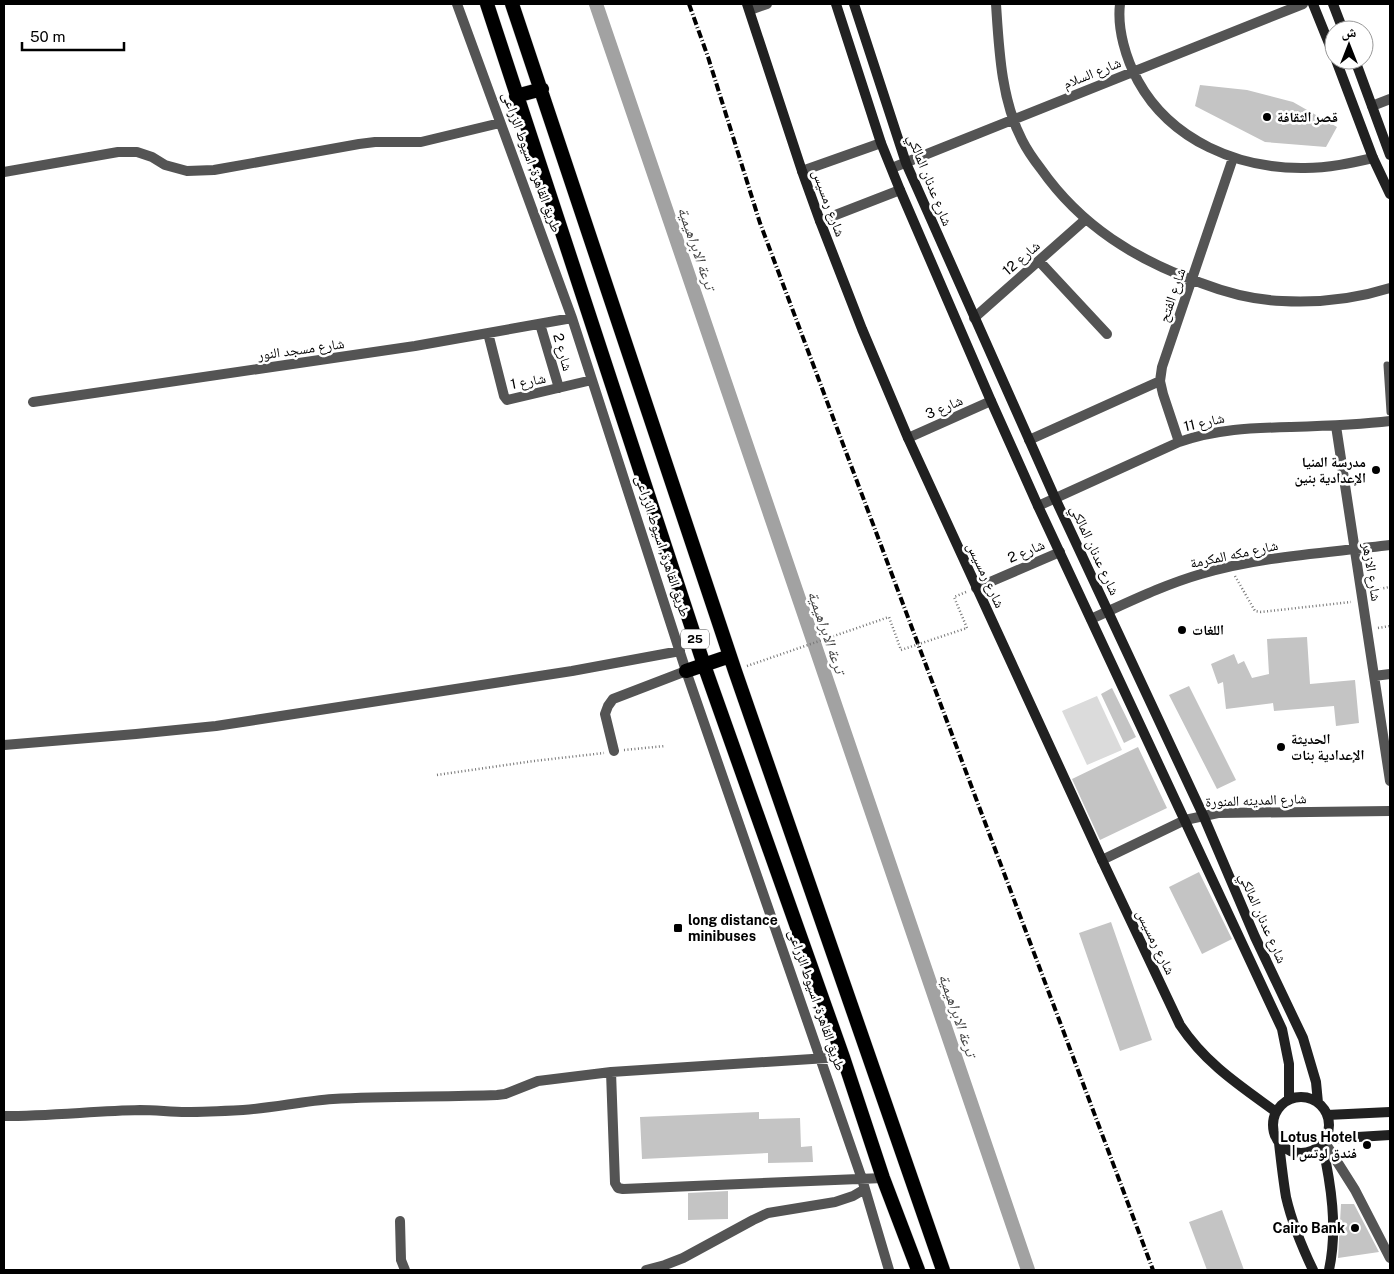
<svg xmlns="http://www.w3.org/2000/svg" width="1394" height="1274" font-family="'Public Sans','Noto Naskh Arabic',sans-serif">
<rect width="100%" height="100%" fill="#fff"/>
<path fill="#dbdbdb" d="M1097 696 1122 750 1087 765 1062 711Z"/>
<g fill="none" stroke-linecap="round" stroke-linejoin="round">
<path stroke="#a2a2a2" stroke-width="14" d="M596 4 1028 1270"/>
</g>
<path fill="#c4c4c4" d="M1200 85 1247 90 1293 102 1337 127 1326 147 1265 142 1195 106Z
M1307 637 1310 684 1355 680 1359 723 1336 726 1334 706 1274 711 1273 703 1226 709 1223 682 1218 684 1211 664 1234 654 1238 664 1244 661 1252 678 1269 674 1267 639Z
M1189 686 1236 780 1217 789 1169 695Z
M1112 688 1136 737 1124 743 1101 694Z
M1138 747 1167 808 1100 840 1072 779Z
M1199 872 1232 939 1202 954 1169 887Z
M1111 922 1152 1040 1120 1051 1079 933Z
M759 1112V1119L800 1118 801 1147 812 1146 813 1162 768 1163V1153L642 1159 640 1117Z
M728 1191V1219L688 1220V1193Z
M1341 1204H1354L1379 1252 1338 1258Z
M1222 1210 1244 1270H1207L1189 1222Z"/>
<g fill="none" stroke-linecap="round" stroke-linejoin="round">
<g stroke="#dbdbdb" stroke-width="15">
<path id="trunk" d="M487 4 704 665 843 1057 883 1178 918 1270
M512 4 735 671 943 1270
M516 96 542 89
M686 671 730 656"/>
</g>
<path stroke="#767676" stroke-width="2.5" stroke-dasharray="1 2.5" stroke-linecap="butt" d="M1235 576 1255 611 1261 612 1351 602
M1373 590 1390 587
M966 592 954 597 967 628
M1378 628 1390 626
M747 666 889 617 901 650
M624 750 665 746
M437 775 534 761 604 753"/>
<path stroke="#545454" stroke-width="7" d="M1387 365 1390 412"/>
<path stroke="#545454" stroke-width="10" d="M457 4 572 318 686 671 862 1179 889 1270
M996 4C999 49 1001 99 1022 140 1027 150 1034 160 1041 169 1081 226 1136 260 1201 283 1227 293 1254 300 1282 301 1319 303 1355 299 1390 288
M1120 4C1117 29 1126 59 1138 81 1171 141 1239 169 1305 168 1329 168 1351 163 1373 158
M750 10 767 4
M1372 106 1390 99
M892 168 1303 4
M802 171 881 143
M4 172 118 152H137L152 157 165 165 187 171 214 170 359 144 375 142H421L500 123
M820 221 900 190
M1039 261 1107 334
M974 318 1086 219
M540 324 559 388
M488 333 504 396 507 400 592 380
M33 402 415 346 572 318
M1336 426 1390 781
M908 438 991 401
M1029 440 1160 381
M1179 442 1163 394 1160 381 1162 367 1233 158
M1038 506 1179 442C1217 429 1250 428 1290 427 1323 426 1357 425 1390 421
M976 588 1060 552
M1091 619C1127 603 1163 585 1201 574 1262 556 1327 553 1390 545
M1374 676 1390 674
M4 745 136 734 216 726 572 671 680 651
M614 751 605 714 608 706 613 699 686 671
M1102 860 1185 820 1218 813 1390 811
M611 1072 615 1183 618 1188 623 1189 883 1178
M4 1116C49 1116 95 1111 140 1110 156 1110 171 1112 186 1112 205 1112 224 1111 243 1110 273 1108 303 1101 333 1099 388 1096 442 1097 497 1095L505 1094 538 1081 611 1072 843 1057
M1324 1141 1355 1190 1390 1258
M400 1221 401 1260 405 1270
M646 1270 665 1265 683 1258 753 1220 768 1213 835 1202 853 1196 865 1189"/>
<path stroke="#212121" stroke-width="10" d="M747 4 802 171 820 221 862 329 908 438 1102 860 1180 1025C1206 1064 1239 1085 1276 1112
M836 4 881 143 900 190 991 401 1038 506 1282 1029 1289 1064V1099
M854 4 906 163 1055 498 1203 815 1255 937 1303 1038 1316 1082 1318 1103
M1313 4 1334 56
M1333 4 1343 30
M1336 60 1373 158 1390 194
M1355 60 1390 155
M1273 1125a28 28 0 1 1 56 0a28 28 0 1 1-56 0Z
M1327 1115 1390 1112
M1325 1139 1390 1135
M1279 1143C1281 1161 1283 1179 1286 1197 1292 1223 1302 1247 1313 1270
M1322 1143C1331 1184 1338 1228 1329 1270"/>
<use href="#trunk" stroke="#000" stroke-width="14"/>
<path stroke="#000" stroke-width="4" stroke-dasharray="8 2.5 1 2.5" stroke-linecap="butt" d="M689 4 708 57 760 223 1153 1270"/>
<path stroke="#767676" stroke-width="2.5" stroke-dasharray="1 2.5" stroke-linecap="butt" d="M901 650 967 628"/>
</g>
<g fill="#000" stroke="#fff" stroke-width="2">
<circle cx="1267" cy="117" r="5"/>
<circle cx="1376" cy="470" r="5"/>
<circle cx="1182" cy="630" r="5"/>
<circle cx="1281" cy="747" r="5"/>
<rect x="673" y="923" width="10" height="10" rx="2.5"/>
<circle cx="1367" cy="1145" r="5"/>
<circle cx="1355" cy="1228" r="5"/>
</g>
<g text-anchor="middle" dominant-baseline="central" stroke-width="5" stroke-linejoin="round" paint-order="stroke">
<rect fill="#fff" stroke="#4c4c4c" stroke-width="1" x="681" y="629.5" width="28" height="19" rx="4"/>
<g font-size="12" font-weight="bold" fill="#000">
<text x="695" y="639">25</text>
</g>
<g font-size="14" fill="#000" stroke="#fff">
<text transform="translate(1092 73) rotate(-22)">شارع السلام</text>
<text transform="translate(532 162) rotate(70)">طريق القاهرة, اسيوط الزراعى</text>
<text transform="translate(930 180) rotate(68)">شارع عدنان المالكي</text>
<text transform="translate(829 203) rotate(70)">شارع رمسيس</text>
<text transform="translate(1021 258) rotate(-41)">شارع 12</text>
<text transform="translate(1172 295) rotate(-71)">شارع الفتح</text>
<text transform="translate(301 349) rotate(-8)">شارع مسجد النور</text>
<text transform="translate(563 352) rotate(74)">شارع 2</text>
<text transform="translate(528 381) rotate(-11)">شارع 1</text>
<text transform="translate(944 407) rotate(-23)">شارع 3</text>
<text transform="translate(1204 422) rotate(-13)">شارع 11</text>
<text transform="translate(663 546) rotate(72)">طريق القاهرة, اسيوط الزراعى</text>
<text transform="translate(1095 550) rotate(65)">شارع عدنان المالكي</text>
<text transform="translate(1026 551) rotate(-23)">شارع 2</text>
<text transform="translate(1234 554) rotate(-12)">شارع مكه المكرمة</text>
<text transform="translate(1372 572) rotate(81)">شارع الازهر</text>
<text transform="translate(986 575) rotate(65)">شارع رمسيس</text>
<text transform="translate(1256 800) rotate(-2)">شارع المدينه المنورة</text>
<text transform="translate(1263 918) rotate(66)">شارع عدنان المالكي</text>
<text transform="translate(1156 942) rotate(64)">شارع رمسيس</text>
<text transform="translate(817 1000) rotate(71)">طريق القاهرة, اسيوط الزراعى</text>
</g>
<g font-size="14" font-weight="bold" fill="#000" stroke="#fff" text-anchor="start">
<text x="1277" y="117">قصر الثقافة</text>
<text x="1366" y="462" text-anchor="end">مدرسة المنيا<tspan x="1366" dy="16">الإعدادية بنين</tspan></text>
<text x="1192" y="630">اللغات</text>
<text x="1291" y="739">الحديثة<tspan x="1291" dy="16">الإعدادية بنات</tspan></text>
<text x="688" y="920">long distance<tspan x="688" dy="16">minibuses</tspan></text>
<text x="1357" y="1137" text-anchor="end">Lotus Hotel<tspan x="1357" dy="16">| فندق لوتس</tspan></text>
<text x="1345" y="1228" text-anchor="end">Cairo Bank</text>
</g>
<g font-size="15" font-style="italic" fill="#434343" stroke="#fff">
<text transform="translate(697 248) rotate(71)">ترعة الابراهيمية</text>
<text transform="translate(827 632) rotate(71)">ترعة الابراهيمية</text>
<text transform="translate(958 1015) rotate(71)">ترعة الابراهيمية</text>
</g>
</g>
<rect width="1394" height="1274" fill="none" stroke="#000000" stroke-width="10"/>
<g transform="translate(1349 45)"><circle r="24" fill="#ffffff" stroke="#999999"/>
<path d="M0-4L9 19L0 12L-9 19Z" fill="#000000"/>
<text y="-8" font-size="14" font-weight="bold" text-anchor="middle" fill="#000000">ش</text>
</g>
<path d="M22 42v8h102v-8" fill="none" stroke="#000000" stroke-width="2.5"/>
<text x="30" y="42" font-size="15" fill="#000000" stroke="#ffffff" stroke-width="4" paint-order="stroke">50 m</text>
</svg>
